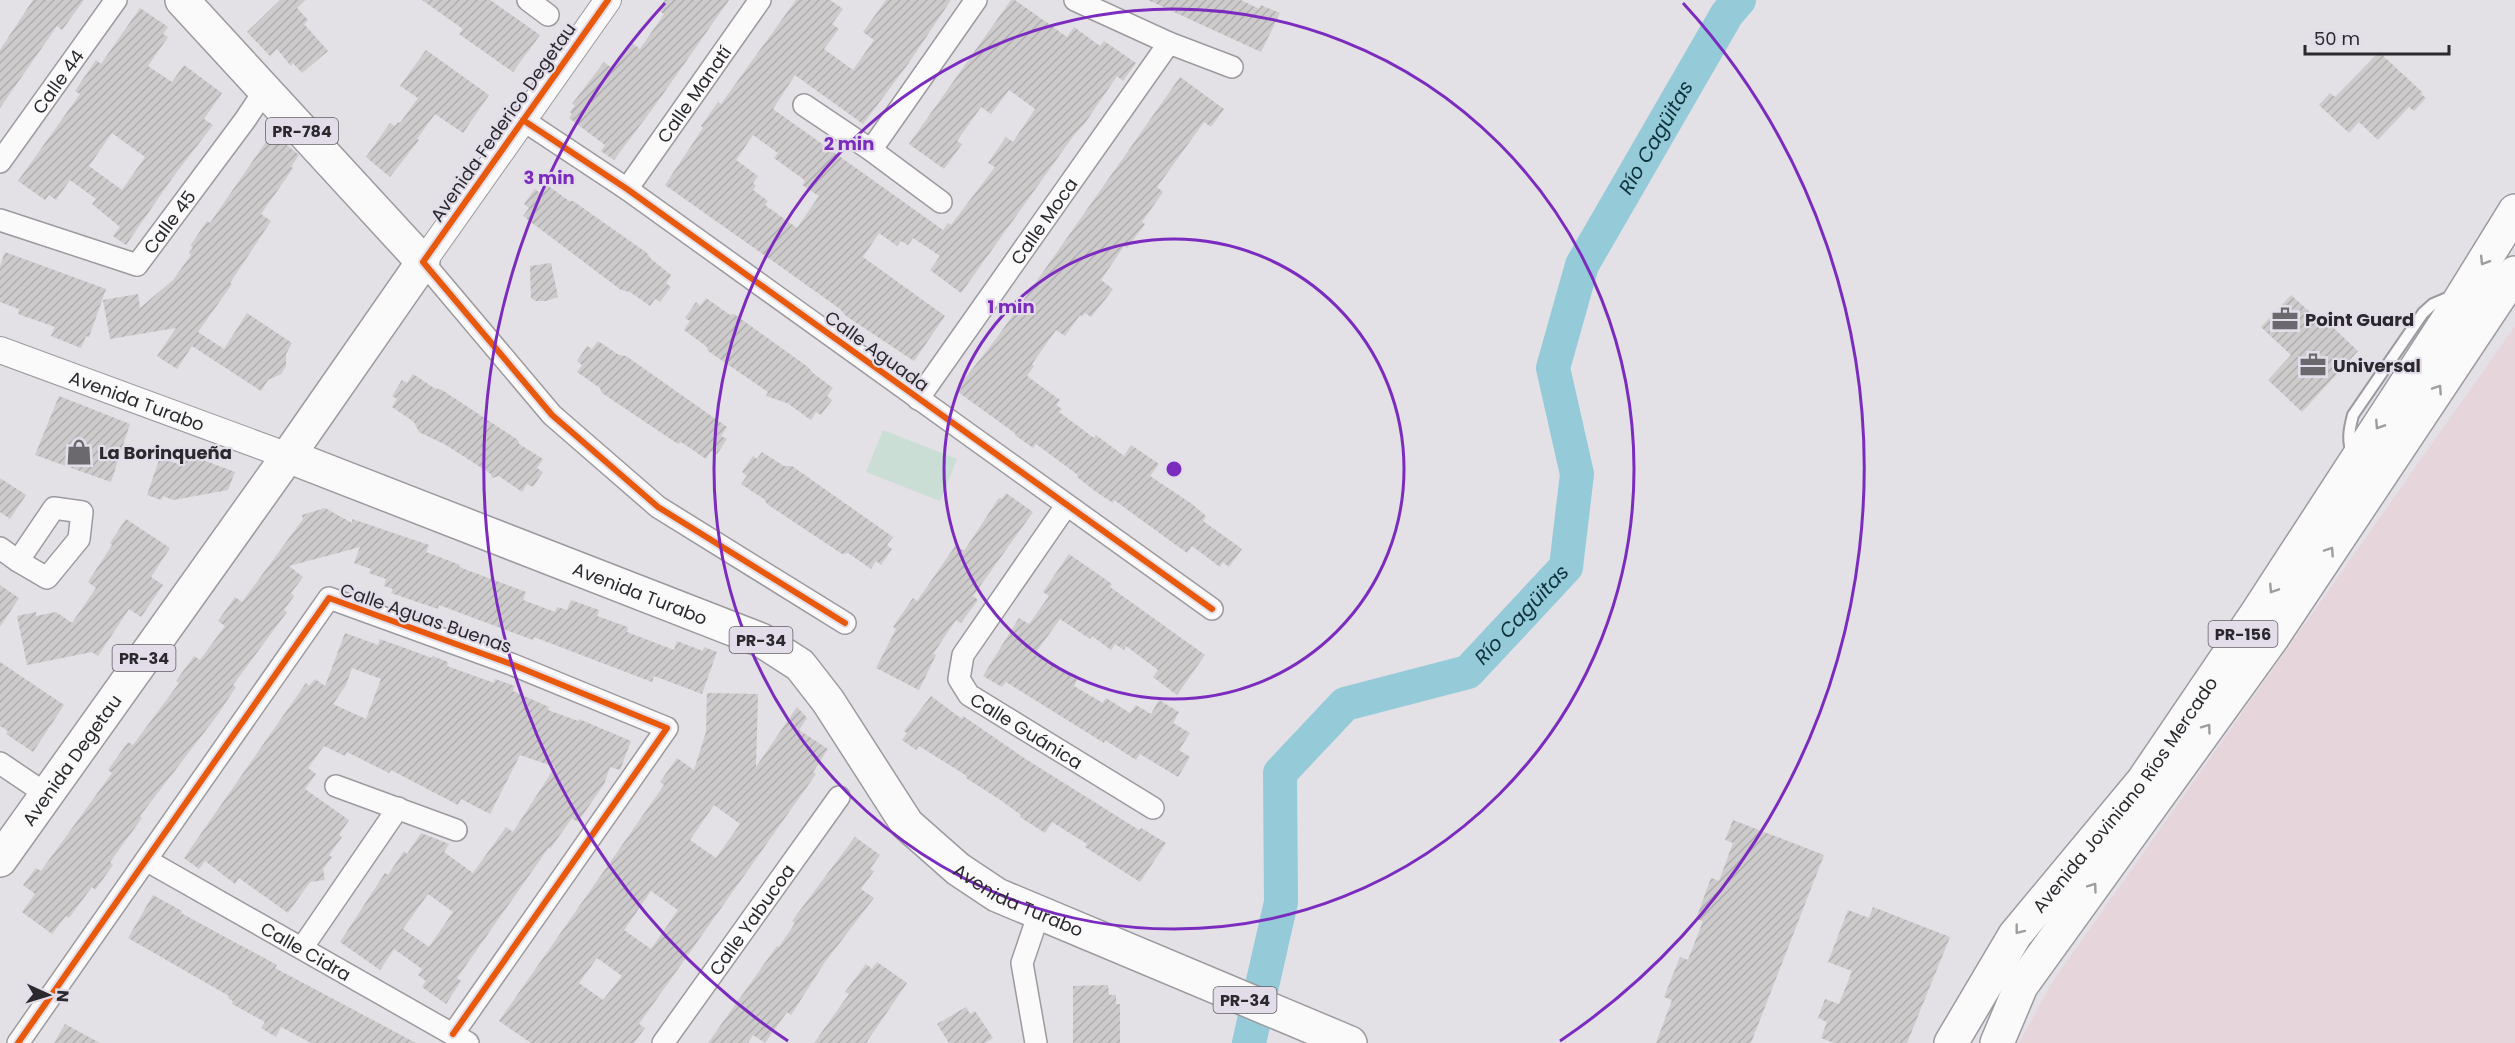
<svg xmlns="http://www.w3.org/2000/svg" width="2515" height="1043" font-family="Poppins,sans-serif">
<defs>
<pattern id="building-hatch" width="6" height="6" patternUnits="userSpaceOnUse" patternTransform="scale(1.5)"><rect width="6" height="6" fill="#cecbcc"/><path d="M-1 1l2-2M0 6l6-6M5 7l2-2" fill="none" stroke="#b1aeb0"/></pattern>
</defs>
<rect width="100%" height="100%" fill="#e3e0e6"/>
<path fill="#e6d6dc" d="M2515 326V1043H2019L2053 981Z"/>
<path fill="#caded6" d="M883 430 957 459 940 501 866 472Z"/>
<g fill="none" stroke-linecap="round" stroke-linejoin="round">
<path stroke="#95cad9" stroke-width="34" id="s1" d="M1249 1043 1281 902 1280 773 1345 704 1468 672 1566 567 1577 474 1553 368 1582 265 1727 14 1739 0"/>
</g>
<path fill="url(#building-hatch)" fill-rule="evenodd" d="M33 0H84L62 30 57 26 0 108V50Z
M280 0H305L297 8 308 20 304 24 328 51 302 73 293 63 291 66 277 49 270 56 247 32Z
M422 0H490L540 35 513 72 459 34 463 29Z
M665 0H729L656 104 614 160 601 151 605 145 569 118 572 114 570 112 575 105 572 104 604 62 613 69 632 43 640 49 664 14 658 10Z
M796 0H830L843 9 832 24 839 29 824 49 853 70 874 40 863 32 886 0H951L908 64 863 124 795 75 773 109 943 230 948 223 951 225 995 167 988 163 1006 137 1013 142 1035 109 1009 90 991 114 981 107 957 141 962 144 944 169 909 144 1011 0H1015L1067 37 1074 27 1100 46 1104 41 1136 63 1123 81 1117 76 1085 123 1074 135 961 293 930 270 940 256 913 238 908 245 901 241 897 246 879 233 863 257 945 316 914 361 846 316 840 309 791 274 665 185 703 128 701 126 718 102 721 104ZM753 135 778 153 774 158 803 179 805 182 802 185 819 196 797 228 765 205 768 201 753 190 756 186 753 183 758 176 736 160Z
M1148 0H1241L1259 9 1261 5 1280 13 1261 52Z
M140 8 168 27 163 34 168 37 148 66 172 82 184 65 222 93 204 119 213 125 173 177 126 245 113 236 120 227 92 204 96 199 70 180 56 200 49 195 45 200 18 181 80 94 75 91 96 60 101 64ZM112 133 145 157 122 190 89 166Z
M426 50 489 95 463 133 435 114 417 139 419 140 390 177 366 157 390 123 395 126 398 122 400 123 418 98 400 86Z
M2379 52 2422 92 2421 94 2426 98 2414 111 2409 107 2378 140 2359 122 2349 133 2319 105 2330 93 2335 97Z
M1180 77 1224 109 1211 127 1204 122 1157 187 1163 192 1142 222 1145 224 1127 248 1124 246 1101 280 1113 289 1104 301 1091 317 1085 313 1082 317 1080 315 1065 336 1056 330 1032 364 1034 366 1027 376 1060 400 1056 405 1062 409 1059 412 1094 438 1096 435 1124 456 1131 445 1159 464 1150 476 1192 504 1206 516 1203 521 1242 549 1229 567 1223 562 1220 567 1192 546 1187 553 1114 500 1113 503 1095 491 1077 477 1078 475 1036 444 1033 448 1015 435 1016 434 958 392 961 389 958 387 996 339Z
M272 133 299 155 291 167 293 168 289 174 261 214 271 221 230 283 232 284 198 332 224 349 247 313 292 343 286 354V366L281 374 268 380 261 391 192 346 177 369 157 356 176 328 110 339 103 300 138 294 140 308 173 280 191 255 189 253 193 247 190 246 207 221 210 223Z
M546 184 569 201H573L647 253 651 259 671 275 666 283 671 287 660 302 655 299 650 306 630 292 621 290 523 216 529 208 524 204 535 189 540 193Z
M5 252 106 289 89 337 86 336 81 348 51 336 55 327 18 314 19 309 0 302V266Z
M551 263 558 297 546 301H536L531 298 530 266Z
M2291 295 2321 322 2324 319 2358 351 2302 412 2268 380 2291 355 2261 327Z
M706 298 730 315 734 314 808 367 813 373 833 388 827 396 832 400 821 415 816 412 811 420 787 403 766 396 768 392 708 351 707 347 684 330 690 321 685 318 696 302 700 306Z
M598 341 619 355 626 356 727 427 721 436 727 439 717 454 711 451 706 459 681 442 678 444 602 393 600 388 577 372 582 365 577 361 587 346 592 349Z
M413 374 434 388 442 390 518 440 519 444 543 459 537 468 543 472 533 487 527 484 522 492 499 476 492 478 491 474 446 445 419 432 414 422 392 407 397 399 392 396 402 380 407 383Z
M59 396 130 424 111 482 35 455Z
M762 452 784 466H792L893 537 887 545 892 549 881 565 876 561 871 569 848 553 842 554 767 504 764 499 741 484 747 476 742 472 753 456 757 459Z
M187 454 235 472 228 490 173 500 163 496 161 500 147 495 160 457 183 466Z
M0 478 26 495 10 519 0 512Z
M1006 493 1033 512 973 596 978 600 961 623 956 620 933 654 936 655 919 690 876 668 896 629 893 627 913 598 917 601 956 545 964 551 999 498 1002 499Z
M325 508 352 523V519L429 545 426 552 460 565 459 567 526 592 523 600 555 612 557 607 567 610 571 600 599 610 597 616 628 627 627 632 674 650 677 641 703 651 704 647 717 652 702 694 654 676 652 682 534 637 533 640 439 605 438 609 391 593 393 589 384 586 386 579 369 573 371 569 354 563 360 547 289 566 303 577 291 593 294 596 284 610 287 612 233 685 236 687 216 717 140 816 142 818 110 862 113 865 95 890 92 887 69 918 66 916 52 934 22 912 35 894 23 885 36 868 41 871 112 773 108 770 128 742 133 745 179 683 176 681 194 656 200 660 225 626 218 621 235 597 242 602 303 519 302 515Z
M126 519 170 548 151 577 163 585 141 617 129 609 98 656 92 652 27 665 17 616 36 612V616L56 612 72 623 96 588 88 582 112 545 110 543Z
M1069 554 1112 584 1110 587 1205 655 1177 695 1153 677 1158 670 1126 646 1124 650 1115 644 1111 650 1092 636 1090 639 1060 619 1036 652 1077 680 1074 686 1103 703 1106 698 1130 713 1136 705 1151 714 1159 700 1179 712 1173 723 1190 733 1179 750 1190 757 1178 777 1140 754 1136 760 1105 740 1104 743 1006 682 1002 687 983 676 1019 618 1029 624 1049 596 1043 592Z
M0 585 19 598 0 627Z
M345 633 378 645 380 639 432 658 433 656 448 662 447 666 494 683 495 679 515 686 513 691 549 707 548 710 578 721 579 719 631 741 620 770 610 767 604 784 578 822 572 818 550 849 549 847 457 978 461 981 446 1004 422 987 426 981 418 975 422 969 394 949 380 970 340 942 385 873 388 875 404 851 407 854 421 833 449 844 444 852 473 873 506 827 513 832 555 767 520 755 490 814 461 799 458 805 391 770 389 773 347 752 345 756 324 746 308 768 316 774 305 789 349 820 339 835 342 837 329 855 332 857 323 869 325 880 310 882 288 913 239 878 235 884 205 861 199 869 184 858 306 683 309 686 315 679 325 686ZM352 668 381 679 366 719 333 704 346 685ZM428 894 453 912 429 947 403 929Z
M0 662 64 705 33 752 6 734 8 731 0 726Z
M707 693 758 694 756 767 797 707 807 718 799 730 828 749 813 772 816 774 639 1024 645 1028 634 1043H531L499 1021 664 785 660 782 677 758 694 770 706 732ZM714 805 740 824 716 858 690 840ZM651 891 678 910 651 949 624 930ZM597 958 622 976 603 1000 579 983Z
M931 696 962 719 963 716 1024 758 1139 830 1141 828 1166 843 1140 882 1085 847 1087 844 1052 822 1045 833 1020 817 1021 815 999 799 966 778 967 776 919 746 916 750 902 740 907 733 904 731Z
M1733 820 1824 855 1751 1043H1656L1672 1000 1664 997 1680 957 1688 960 1703 921 1696 919 1711 878 1719 881 1733 843 1725 840Z
M855 837 880 855 870 869 874 871 861 889 874 898 825 962 791 1015 787 1012 765 1043 753 1035 748 1043H708L777 946 779 947 795 923 792 921Z
M153 895 182 911 181 913 277 965 275 968 416 1043H311L281 1027 276 1037 261 1028 265 1022 232 1004 233 1001 228 998 229 996 128 938Z
M1873 907 1950 937 1907 1043H1834L1821 1038 1827 1022 1818 1018 1825 999 1839 1004 1852 971 1828 962 1848 910 1869 918Z
M877 962 907 983 866 1043H814L849 994 845 992 866 964 872 969Z
M1108 985 1109 995H1116V1004H1120V1043H1073V986Z
M966 1007 970 1014 975 1011 993 1038 985 1043H949L937 1024Z
M65 1024 100 1043H54Z"/>
<g fill="none" stroke-linecap="round" stroke-linejoin="round">
<g stroke="#9d9a9f" stroke-width="14">
<path id="service" d="M2353 456C2347 441 2349 430 2353 415L2423 313 2433 304 2452 296"/>
</g>
<g stroke="#9d9a9f" stroke-width="24">
<g id="minor">
<path d="M528 0 548 15"/>
<path d="M1075 0 1169 43 1232 67"/>
<path d="M804 105 871 150 941 202"/>
<path d="M523 120 627 189 1212 609"/>
<path d="M871 150 976 0"/>
<path id="s2" d="M0 162 116 0"/>
<path id="s3" d="M627 189 760 0"/>
<path id="s4" d="M0 220 137 265 245 120 265 90"/>
<path d="M423 262 552 415 658 507 845 623"/>
<path id="s5" d="M918 399 1169 43"/>
<path id="s6" d="M1066 506 963 655 959 679 969 695 1153 808"/>
<path d="M54 508 82 512 79 539 47 578 18 561Z"/>
<path d="M0 548 18 561"/>
<path d="M0 763 46 794"/>
<path d="M336 786 456 830"/>
<path id="s7" d="M146 860 468 1043"/>
<path d="M302 948 398 808"/>
<path d="M18 1043 329 598 511 664 667 728 453 1034"/>
<path id="s8" d="M663 1043 839 797"/>
<path d="M1036 1043 1022 963 1039 913"/>
</g>
</g>
<g stroke="#9d9a9f" stroke-width="28">
<g id="tertiary">
<path d="M423 262 608 0"/>
<path id="s9" d="M0 350 288 456"/>
</g>
</g>
<g stroke="#9d9a9f" stroke-width="36">
<g id="primary">
<path id="s10" d="M288 456 761 640 800 665 828 701 907 824 958 869 997 895 1350 1043"/>
<path id="s11" d="M0 860 288 456 423 262 182 0"/>
<path id="s12" d="M1951 1043 2015 935 2143 781 2257 613 2447 321 2515 211"/>
<path d="M1997 1043 2021 986 2272 638 2515 273"/>
</g>
</g>
<use href="#service" stroke="#fbfafb" stroke-width="10"/>
<use href="#minor" stroke="#fbfafb" stroke-width="21"/>
<use href="#tertiary" stroke="#fbfafb" stroke-width="26"/>
<use href="#primary" stroke="#fbfafb" stroke-width="33"/>
<g stroke="#e2dde9" stroke-width="10">
<path id="cycleway" d="M608 0 423 262 552 415 658 507 845 623
M523 120 627 189 1212 609
M18 1043 329 598 511 664 667 728 453 1034"/>
</g>
<use href="#cycleway" stroke="#e8590c" stroke-width="6"/>
</g>
<defs><path id="oneway-chevron" d="M-2-3.5L2.5 0L-2 3.5" fill="none" stroke-width="1.6" stroke-linecap="round" stroke-linejoin="round" transform="scale(1.5)"/></defs>
<g stroke="#9d9c9f">
<use href="#oneway-chevron" transform="translate(2484 261) rotate(122)"/>
<use href="#oneway-chevron" transform="translate(2438 389) rotate(-56)"/>
<use href="#oneway-chevron" transform="translate(2379 425) rotate(123)"/>
<use href="#oneway-chevron" transform="translate(2330 551) rotate(-56)"/>
<use href="#oneway-chevron" transform="translate(2273 589) rotate(123)"/>
<use href="#oneway-chevron" transform="translate(2207 728) rotate(-54)"/>
<use href="#oneway-chevron" transform="translate(2093 887) rotate(-54)"/>
<use href="#oneway-chevron" transform="translate(2019 930) rotate(128)"/>
</g>
<g fill="none" stroke="#7b2cbf" stroke-width="3">
<circle cx="1174" cy="469" r="230"/>
<circle cx="1174" cy="469" r="460"/>
<path d="M788 1041A690 690 0 0 1 665 3M1683 3A690 690 0 0 1 1560 1041"/>
</g>
<defs>
<g id="office-bare" transform="scale(2.07)"><path d="M-6-3h4V-5.5h4V-3h4V5H-6ZM-1-4.5V-3h2v-1.5ZM-6 0V1H6V0Z" fill="#6b696e" stroke="#e2dde9" stroke-width="2.5" paint-order="stroke"/></g>
<g id="shop-bare" transform="scale(2.07)"><path d="M-5-2.5h2.3a2.7 3.5 0 0 1 5.4 0H5L5.5 6h-11ZM-1.5-2.5h3a1.5 2.3 0 0 0-3 0Z" fill="#6b696e" stroke="#e2dde9" stroke-width="2.5" paint-order="stroke"/></g>
</defs>
<g fill-rule="evenodd">
<use href="#office-bare" x="2285" y="319"/>
<use href="#office-bare" x="2313" y="365"/>
<use href="#shop-bare" x="79" y="452"/>
</g>
<g text-anchor="middle" dominant-baseline="central" stroke-width="4.5" stroke-linejoin="round" paint-order="stroke">
<g fill="#e2dde9" stroke="#625f66" stroke-width="1.5">
<rect x="266" y="118" width="72" height="26" rx="4.5"/>
<rect x="2208.5" y="621" width="69" height="26" rx="4.5"/>
<rect x="729.5" y="627" width="63" height="26" rx="4.5"/>
<rect x="112.5" y="645" width="63" height="26" rx="4.5"/>
<rect x="1213.5" y="987" width="63" height="26" rx="4.5"/>
</g>
<g font-size="16" font-weight="bold" fill="#2b292e">
<text x="302" y="131">PR-784</text>
<text x="2243" y="634">PR-156</text>
<text x="761" y="640">PR-34</text>
<text x="144" y="658">PR-34</text>
<text x="1245" y="1000">PR-34</text>
</g>
<g font-size="18" fill="#2b292e" stroke="#e2dde9">
<text stroke="none"><textPath href="#s2" startOffset="99">Calle 44</textPath></text>
<text stroke="none"><textPath href="#s3" startOffset="116">Calle Manatí</textPath></text>
<text transform="translate(503 122) rotate(-55)">Avenida Federico Degetau</text>
<text stroke="none"><textPath href="#s5" startOffset="218">Calle Moca</textPath></text>
<text stroke="none"><textPath href="#s4" startOffset="198">Calle 45</textPath></text>
<text transform="translate(877 351) rotate(36)">Calle Aguada</text>
<text stroke="none"><textPath href="#s9" startOffset="146">Avenida Turabo</textPath></text>
<text stroke="none"><textPath href="#s10" startOffset="378">Avenida Turabo</textPath></text>
<text transform="translate(426 618) rotate(19)">Calle Aguas Buenas</text>
<text stroke="none"><textPath href="#s6" startOffset="292">Calle Guánica</textPath></text>
<text stroke="none"><textPath href="#s11" startOffset="123">Avenida Degetau</textPath></text>
<text stroke="none"><textPath href="#s12" startOffset="304">Avenida Joviniano Ríos Mercado</textPath></text>
<text stroke="none"><textPath href="#s10" startOffset="882">Avenida Turabo</textPath></text>
<text stroke="none"><textPath href="#s8" startOffset="152">Calle Yabucoa</textPath></text>
<text stroke="none"><textPath href="#s7" startOffset="184">Calle Cidra</textPath></text>
</g>
<g font-size="18" font-weight="bold" fill="#2b292e" stroke="#e2dde9" text-anchor="start">
<text x="2305" y="319">Point Guard</text>
<text x="2333" y="365">Universal</text>
<text x="99" y="452">La Borinqueña</text>
</g>
<g font-size="20" font-style="italic" fill="#0d323b" stroke="#e2dde9">
<text stroke="none"><textPath href="#s1" startOffset="1096">Río Cagüitas</textPath></text>
<text stroke="none"><textPath href="#s1" startOffset="574">Río Cagüitas</textPath></text>
</g>
</g>
<circle cx="1174" cy="469" r="9" fill="#7b2cbf" stroke="#e2dde9" stroke-width="3"/>
<g font-size="18" text-anchor="middle" font-weight="bold" fill="#7b2cbf" stroke="#e2dde9" stroke-width="4.5" stroke-linejoin="round" paint-order="stroke">
<text x="849" y="150">2 min</text>
<text x="549" y="184">3 min</text>
<text x="1011" y="313">1 min</text>
</g>
<g transform="translate(48 995) rotate(94)" stroke="#e2dde9" stroke-width="4.5" paint-order="stroke">
<path d="M0-4.5L10 22L0 15L-10 22Z" fill="#2b292e"/>
<text y="-9" font-size="16" font-weight="bold" text-anchor="middle" fill="#2b292e">N</text>
</g>
<path d="M2305 45v9h144v-9" fill="none" stroke="#2b292e" stroke-width="3"/>
<text x="2314" y="45" font-size="18" fill="#2b292e" stroke="#e2dde9" stroke-width="4.5" paint-order="stroke">50 m</text>
</svg>
